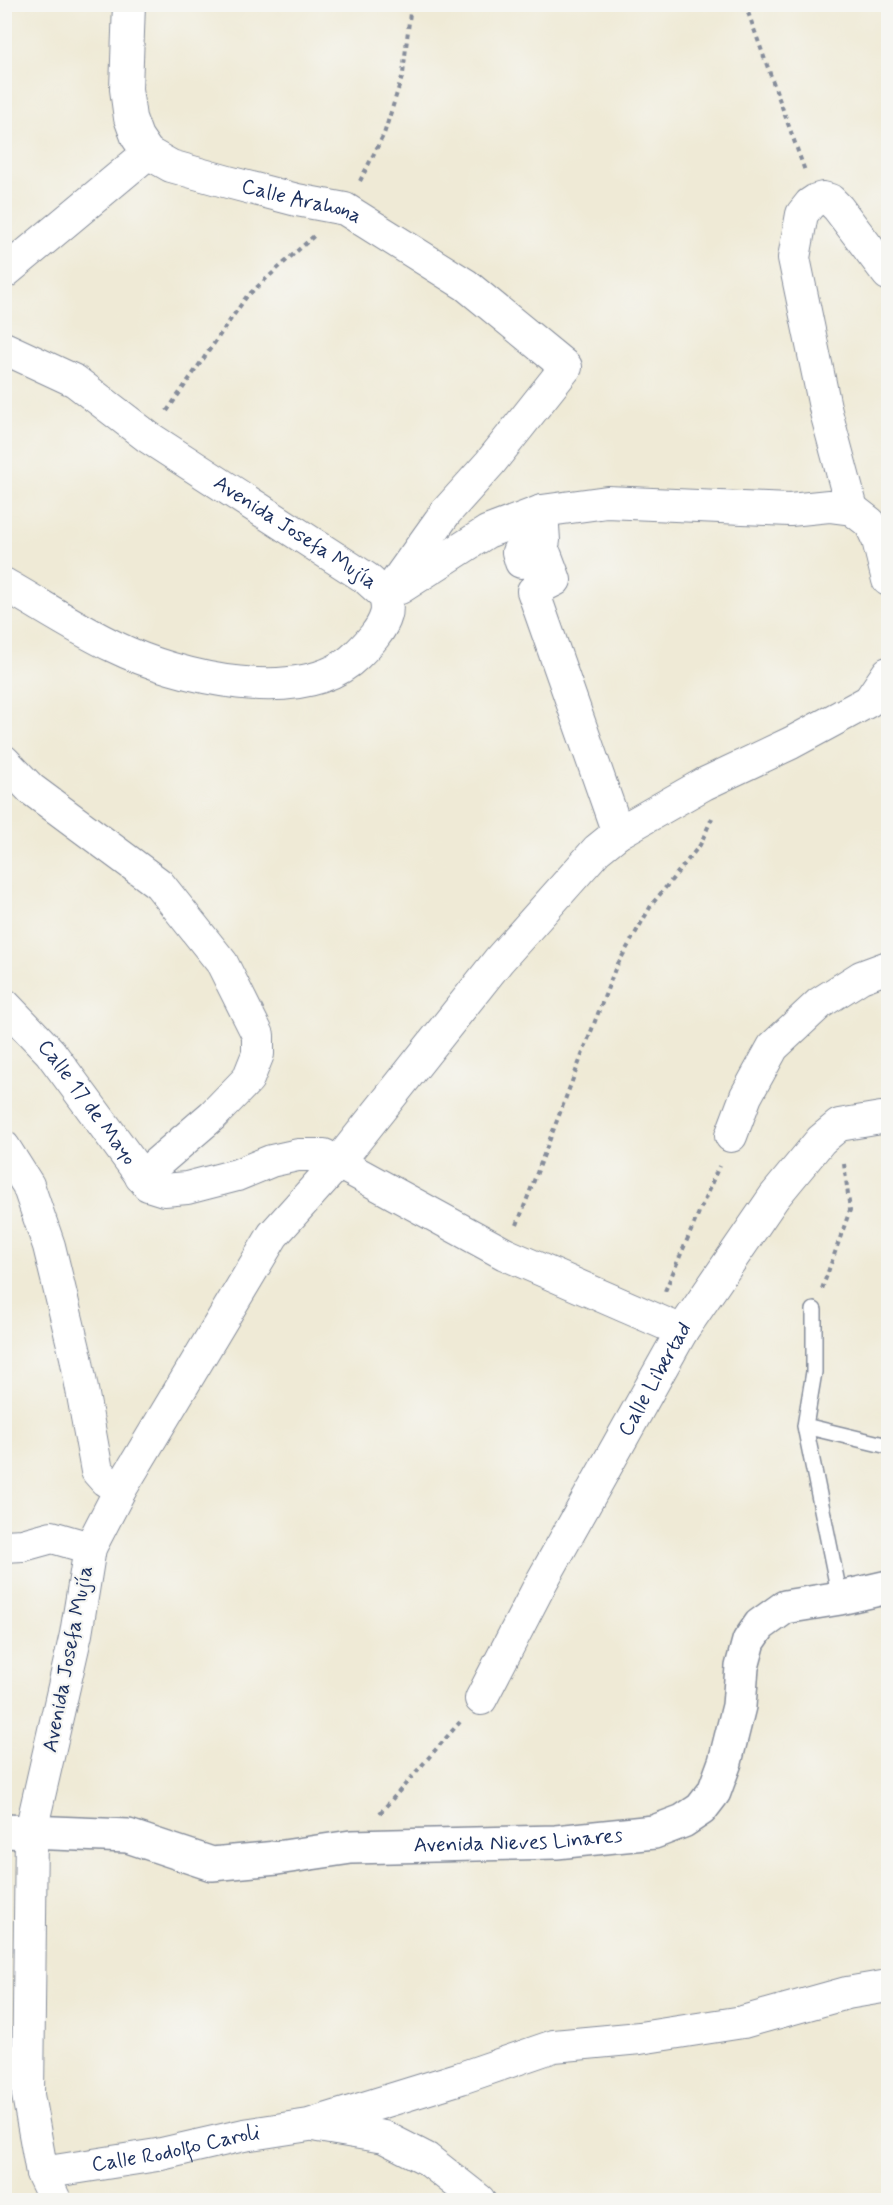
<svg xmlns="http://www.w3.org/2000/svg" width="893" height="2205" font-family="Mynerve,sans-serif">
<rect width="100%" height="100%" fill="#f6f6f2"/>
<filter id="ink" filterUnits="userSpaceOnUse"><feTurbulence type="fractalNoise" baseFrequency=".0167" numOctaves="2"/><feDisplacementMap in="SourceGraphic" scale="12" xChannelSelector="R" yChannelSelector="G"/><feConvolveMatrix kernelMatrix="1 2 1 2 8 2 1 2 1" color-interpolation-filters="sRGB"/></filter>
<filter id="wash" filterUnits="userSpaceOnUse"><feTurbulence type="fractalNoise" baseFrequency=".008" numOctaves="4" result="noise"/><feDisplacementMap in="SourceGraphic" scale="24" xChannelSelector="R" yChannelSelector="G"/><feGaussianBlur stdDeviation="1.35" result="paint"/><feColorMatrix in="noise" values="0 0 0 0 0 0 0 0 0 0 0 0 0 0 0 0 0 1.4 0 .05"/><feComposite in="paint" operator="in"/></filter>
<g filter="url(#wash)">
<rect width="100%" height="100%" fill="#efead6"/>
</g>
<g filter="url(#ink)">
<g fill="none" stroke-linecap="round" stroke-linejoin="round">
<g stroke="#858c9a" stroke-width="18">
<path id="lane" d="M814 1310V1372L805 1426 840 1598
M805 1426 888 1446"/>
</g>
<g stroke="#858c9a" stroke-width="34">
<g id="street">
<path id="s1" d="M129 4 126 89 130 118 137 137 148 153 171 166 228 182 297 200 345 209 466 285 566 367 490 463 446 512 386 596"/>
<path d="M4 273 148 153"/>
<path id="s2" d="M4 348 75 381 148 437 366 578 386 596C386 602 388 609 386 615 382 630 368 644 357 655 303 709 176 677 115 647 77 629 41 605 4 584"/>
<path d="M852 509 826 412 794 258 802 214 810 204 816 200 823 198 830 200 838 208 888 274"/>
<path d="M542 511 544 541 518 552 521 562 546 556 555 580 533 591 618 833"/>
<path d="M400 588 487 532 542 511 607 502 790 510 829 506 852 509 870 523 878 540 888 580"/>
<path d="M4 761 31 789 159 884 222 963 258 1035V1054L248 1079 213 1115 141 1177"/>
<path id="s3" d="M4 1004 50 1052 148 1185 164 1190 187 1188 237 1175 271 1161 298 1155H324L505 1254 682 1331"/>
<path d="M731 1136 746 1096 773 1047 820 1003 861 977 888 967"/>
<path d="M4 1147 28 1185 49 1246 76 1357 97 1471 105 1480 120 1490 90 1548 76 1634 31 1831 28 2095 42 2173 55 2200"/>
<path d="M120 1490 273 1235 337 1164 499 960 597 850 618 833 704 784 791 743 869 701 888 673"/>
<path d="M4 1546 23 1545 52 1537 90 1548"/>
<path id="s4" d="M481 1699 542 1581 682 1331 774 1197 821 1140 839 1125 881 1118 888 1119"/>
<path d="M318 2126 384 2137 427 2159 479 2200"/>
<path id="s5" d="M42 2173 157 2155 244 2135 309 2125 461 2078 554 2046 640 2038 743 2022 847 1993 888 1986"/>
</g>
</g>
<g stroke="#858c9a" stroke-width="36">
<g id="secondary">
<path id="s6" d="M4 1831 128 1836 212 1864 277 1858 351 1847 556 1842 654 1832 683 1821 701 1809 714 1792 725 1762 739 1706 742 1667 749 1641 760 1625 785 1607 840 1598 888 1587"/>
</g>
</g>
<path stroke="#858c9a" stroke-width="4" stroke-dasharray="4.5 4.5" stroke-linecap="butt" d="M745 4 805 171
M360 181 384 134 403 74 411 4
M167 411 247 296 314 236
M517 1225 615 969 652 904 700 845 712 818
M822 1289 850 1210 844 1164
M665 1291 719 1166
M380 1813 460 1722"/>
<use href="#lane" stroke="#fff" stroke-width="15"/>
<use href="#street" stroke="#fff" stroke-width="32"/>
<use href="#secondary" stroke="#fff" stroke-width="33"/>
</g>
</g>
<g text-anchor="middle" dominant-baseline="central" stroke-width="4.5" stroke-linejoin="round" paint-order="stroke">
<g font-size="21" fill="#1b2f5e" stroke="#f6f6f2">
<text stroke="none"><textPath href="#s1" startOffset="316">Calle Arahona</textPath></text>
<text stroke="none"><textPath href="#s2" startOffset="346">Avenida Josefa Mujía</textPath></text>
<text stroke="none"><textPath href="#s3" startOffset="129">Calle 17 de Mayo</textPath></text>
<text stroke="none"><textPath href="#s4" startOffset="364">Calle Libertad</textPath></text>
<text transform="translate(68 1659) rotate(-79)">Avenida Josefa Mujía</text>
<text stroke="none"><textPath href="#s6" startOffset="520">Avenida Nieves Linares</textPath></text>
<text stroke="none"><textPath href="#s5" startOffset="136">Calle Rodolfo Caroli</textPath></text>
</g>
</g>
<rect width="893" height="2205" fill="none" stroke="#f6f6f2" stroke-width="24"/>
</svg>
